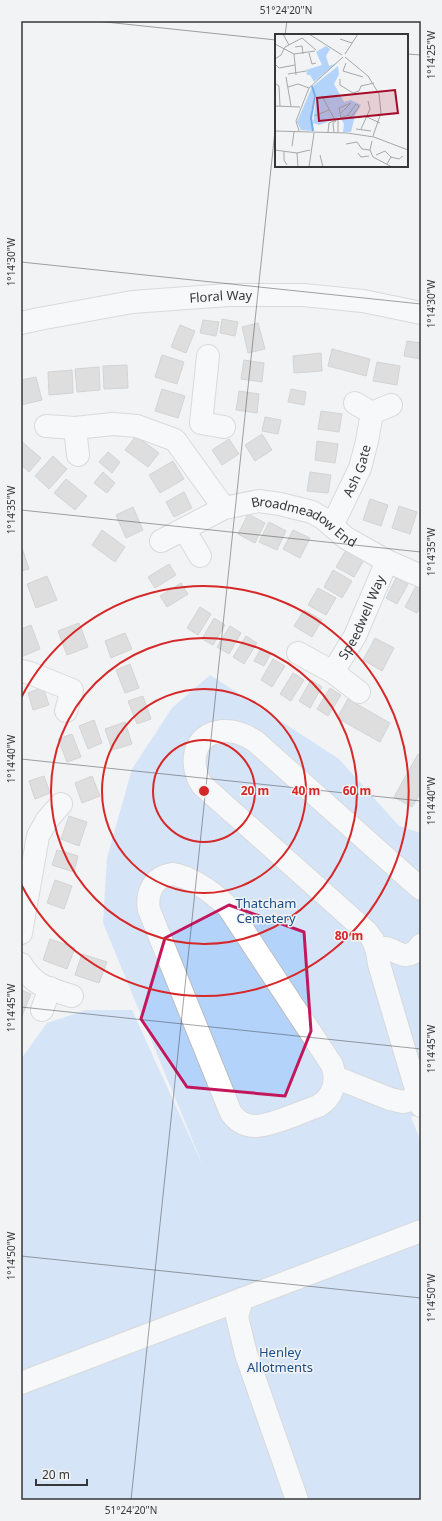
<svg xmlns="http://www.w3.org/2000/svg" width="442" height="1521" font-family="'Noto Sans',sans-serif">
<rect width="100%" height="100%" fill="#f1f3f4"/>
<path fill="#b3d3fb" d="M210 675 339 759 399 826 421 833V1113L411 1117 421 1142V1500H21V1059L47 1023 86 1010H132L204 1168 103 923 107 858 132 769 172 708Z"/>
<path fill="#c8c6c5" stroke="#b1aeae" d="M222 319 238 322 235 336 220 333Z
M203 320 219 322 216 336 200 333Z
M258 323 265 349 248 353 242 327Z
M180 325 195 331 186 353 171 347Z
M407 341 421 343V359L404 356Z
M332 349 370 359 366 376 328 366Z
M321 353 322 371 294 373 293 356Z
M162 355 184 362 177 384 155 377Z
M244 360 264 363 262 382 241 379Z
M377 362 400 366 397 385 373 381Z
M127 365 128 388 104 389 103 366Z
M99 367 100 390 77 392 75 369Z
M72 370 73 393 49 395 48 372Z
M36 377 42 400 21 405V380Z
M162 389 185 396 178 418 155 411Z
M291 389 306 392 304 405 288 402Z
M239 391 259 394 257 413 236 410Z
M321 411 342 414 339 432 318 429Z
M265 417 281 420 278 434 262 431Z
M262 434 272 450 255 461 245 445Z
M136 436 159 453 148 467 125 450Z
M229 439 239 454 222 465 212 450Z
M21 441 41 458 29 472 21 465Z
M317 441 338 444 335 463 315 460Z
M108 452 120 462 112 473 99 462Z
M53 456 67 469 49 489 35 476Z
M173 461 184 479 160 493 149 475Z
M103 472 115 483 107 493 94 483Z
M310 472 331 475 328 493 307 491Z
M66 479 87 496 75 510 54 493Z
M184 492 192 508 174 517 166 502Z
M370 499 388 505 381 526 363 520Z
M399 506 417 512 410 534 392 528Z
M133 507 143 530 126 538 116 515Z
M248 514 265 523 255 543 238 534Z
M269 522 286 531 277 550 259 542Z
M102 530 125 547 115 562 92 545Z
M293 530 310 538 300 558 283 549Z
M21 548H22L29 569 21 571Z
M346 550 364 560 354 577 336 567Z
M169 564 176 575 155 588 148 577Z
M333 570 352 581 342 598 324 587Z
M47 576 57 600 36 608 27 584Z
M396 578 408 584 397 604 386 598Z
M181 583 188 594 167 607 160 596Z
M416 586 421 589V605L417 613 405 607Z
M318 588 336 598 326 615 308 605Z
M200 607 211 614 198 635 187 628Z
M304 610 322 620 312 637 294 626Z
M214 618 225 625 213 645 202 639Z
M79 623 88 647 67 655 58 631Z
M31 625 40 649 21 657V629Z
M230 626 241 633 229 654 217 647Z
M125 633 132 649 111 658 105 641Z
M246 636 257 643 244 664 233 657Z
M375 638 394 648 382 671 363 660Z
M261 648 271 653 264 666 254 661Z
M273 659 285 666 272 687 261 680Z
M130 664 139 688 125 693 116 670Z
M293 673 304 680 291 701 280 694Z
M311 680 322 687 310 708 299 701Z
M43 687 49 705 33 710 28 693Z
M330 688 341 695 328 716 317 709Z
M143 696 151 719 137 724 128 701Z
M348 699 390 723 380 742 337 718Z
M94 720 102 743 88 749 79 726Z
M125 722 132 744 112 750 105 729Z
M72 734 81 757 67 762 58 739Z
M418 754 421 756V792L412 807 394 797Z
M44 776 50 793 35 799 29 781Z
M92 776 100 796 82 803 75 783Z
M69 816 87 822 79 846 61 839Z
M57 850 78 856 74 872 52 865Z
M55 880 72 886 64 909 47 903Z
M50 939 75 948 67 969 43 960Z
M82 954 107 962 99 983 75 975Z
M21 990 31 994 22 1016H21Z"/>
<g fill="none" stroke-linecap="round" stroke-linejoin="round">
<g stroke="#bbbcbe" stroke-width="24">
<g id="minor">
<path id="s1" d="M21 323 39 319 132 302 228 295H303L363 301 421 313"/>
<path d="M208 356 201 423 224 427"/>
<path d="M355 403 372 413 391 405"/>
<path d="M46 426 75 428 113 424 137 426 175 440 224 508"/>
<path d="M75 428 78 455"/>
<path id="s2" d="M332 526 360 468 367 441 372 413"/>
<path d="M184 529 200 556"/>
<path id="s3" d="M161 541 224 508 259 501 280 504 312 512 324 519 346 538 387 561 421 576"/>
<path d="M298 653 333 672 359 692"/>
<path d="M21 671 30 673 72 690 66 711"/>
<path id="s4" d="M333 672 355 636 387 561"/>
<path d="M172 874C193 877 213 893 228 907L332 1065C338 1081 333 1098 318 1106 304 1111 268 1127 255 1126 245 1126 237 1121 231 1113L149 910C146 893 153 877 172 874Z"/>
<path d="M21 933 38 836 47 820 61 804"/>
<path d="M421 945C402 970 392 939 377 951L379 964 421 1106"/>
<path d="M377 951 373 940 367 932 202 785C190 767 191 738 217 732 230 729 244 734 255 741L421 889"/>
<path d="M21 964C35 987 48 988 72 996"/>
<path d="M42 1010 50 988"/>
<path d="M335 1077 390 1099 403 1102 419 1098"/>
<path d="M242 1299 237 1317 246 1354 297 1500"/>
<path d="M21 1383 421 1231"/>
</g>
</g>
<use href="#minor" stroke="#fff" stroke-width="22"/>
</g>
<path d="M0 0H442V1521H0ZM229 905 304 932 311 1031 285 1096 187 1087 141 1019 165 938Z" fill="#f1f3f4" fill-opacity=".55" fill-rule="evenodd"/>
<path fill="none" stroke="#c2185b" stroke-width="3" stroke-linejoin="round" d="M229 905 304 932 311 1031 285 1096 187 1087 141 1019 165 938Z"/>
<path fill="none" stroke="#363737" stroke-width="1" stroke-opacity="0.45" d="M96 21 276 40M285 35 287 21M407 54 421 55M21 262 421 304M21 510 421 552M21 759 421 801M21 1007 421 1049M21 1256 421 1298M131 1500 276 121"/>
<g fill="none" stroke="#d62828" stroke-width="2">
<circle cx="204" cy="791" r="51"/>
<circle cx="204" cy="791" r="102"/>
<circle cx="204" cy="791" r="153"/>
<path d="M21 698A205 205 0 1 1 21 884"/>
</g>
<g text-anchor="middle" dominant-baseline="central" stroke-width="3" stroke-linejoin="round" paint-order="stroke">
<g font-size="13" fill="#363737" stroke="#f1f3f4">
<text stroke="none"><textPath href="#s1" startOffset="202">Floral Way</textPath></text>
<text stroke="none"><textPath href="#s2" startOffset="61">Ash Gate</textPath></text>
<text stroke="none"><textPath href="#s3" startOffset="157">Broadmeadow End</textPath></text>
<text stroke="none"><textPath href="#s4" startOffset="62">Speedwell Way</textPath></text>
</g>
<g font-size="13" fill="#1b4d87" stroke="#f1f3f4">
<text x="266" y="903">Thatcham<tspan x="266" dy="15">Cemetery</tspan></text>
<text x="280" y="1352">Henley<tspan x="280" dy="15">Allotments</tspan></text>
</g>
</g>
<g transform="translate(275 34)">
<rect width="133" height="133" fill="#f1f3f4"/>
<path d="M51 12 55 15 51 22 54 32 62 29 39 48 35 41H32L31 36 47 31 41 18ZM63 32 64 40 59 50 69 68 76 66 86 71 80 81 76 98H68L69 90 65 83 44 91 38 89 41 65 38 52ZM37 53 39 62 36 79 38 97 26 96 22 88Z" fill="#b3d3fb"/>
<path fill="none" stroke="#75adea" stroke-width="2" d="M37 52 40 62 36 84 38 97"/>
<path fill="none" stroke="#a6a8a8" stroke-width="1" d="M8 0 14 11M34 0 67 21M65 5 77 9M0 10 19 20 40 17M20 13 27 12 28 20M34 19 37 30 41 29M19 20 21 41M70 20 83 0M70 23 93 42 104 60 106 79 98 102M0 25 6 21 10 13 27 4 41 16M71 29 68 37 88 43M0 30 4 34 20 31M13 40 31 37M11 43 16 72M65 45V51L78 59 84 57 86 52 99 49M0 49 4 52 5 72M13 53 23 50 34 54M47 62 60 86M0 72 25 73M73 81 81 70M39 82 54 76M92 83 105 89M66 84 64 74 76 69 66 79M63 86V99M81 95 96 97M86 95 95 75 93 67M0 97 72 99 99 103 133 116M24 97 21 87 34 54 68 23M53 98 54 89 73 81 76 83 84 73 82 70M59 99 58 89 61 87M97 107 95 116 98 123 117 133M71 110 82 108 87 115 95 116M17 112 19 98M0 116 22 119 35 116M9 117V126L12 131M22 119 23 133M83 119 86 123 94 122M45 121 48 133M101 121 110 117 116 123M112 130 116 123 124 125 128 122M34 133 39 99"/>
<path fill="#a50b29" fill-opacity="0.15" stroke="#a50b29" stroke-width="2" d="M120 56 123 79 44 87 42 64Z"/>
<rect width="133" height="133" fill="none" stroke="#363737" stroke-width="2"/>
</g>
<circle cx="204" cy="791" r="6" fill="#d62828" stroke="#f1f3f4" stroke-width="2"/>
<g font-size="12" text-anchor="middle" font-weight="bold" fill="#d62828" stroke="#f1f3f4" stroke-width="3" stroke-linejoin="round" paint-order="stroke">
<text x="255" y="795">20 m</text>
<text x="306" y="795">40 m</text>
<text x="357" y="795">60 m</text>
<text x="349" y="940">80 m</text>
</g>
<rect width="442" height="1521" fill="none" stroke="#f1f3f4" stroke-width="44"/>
<path d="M36 1479v6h51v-6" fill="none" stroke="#363737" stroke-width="2"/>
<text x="42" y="1479" font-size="12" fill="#363737" stroke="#f1f3f4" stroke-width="3" paint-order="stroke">20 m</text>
<rect x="22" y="22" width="398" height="1477" fill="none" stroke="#363737" stroke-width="1.5"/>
<g font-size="10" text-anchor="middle" fill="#363737">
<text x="286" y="14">51°24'20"N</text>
<text transform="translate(431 55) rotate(-90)" y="4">1°14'25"W</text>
<text transform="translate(11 262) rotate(-90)" y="4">1°14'30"W</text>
<text transform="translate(431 304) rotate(-90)" y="4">1°14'30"W</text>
<text transform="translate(11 510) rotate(-90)" y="4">1°14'35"W</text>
<text transform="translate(431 552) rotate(-90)" y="4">1°14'35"W</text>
<text transform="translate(11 759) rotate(-90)" y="4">1°14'40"W</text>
<text transform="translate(431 801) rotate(-90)" y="4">1°14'40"W</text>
<text transform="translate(11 1008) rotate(-90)" y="4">1°14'45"W</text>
<text transform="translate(431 1049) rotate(-90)" y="4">1°14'45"W</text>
<text transform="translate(11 1256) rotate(-90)" y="4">1°14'50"W</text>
<text transform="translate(431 1298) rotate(-90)" y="4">1°14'50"W</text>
<text x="131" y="1514">51°24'20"N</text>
</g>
</svg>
